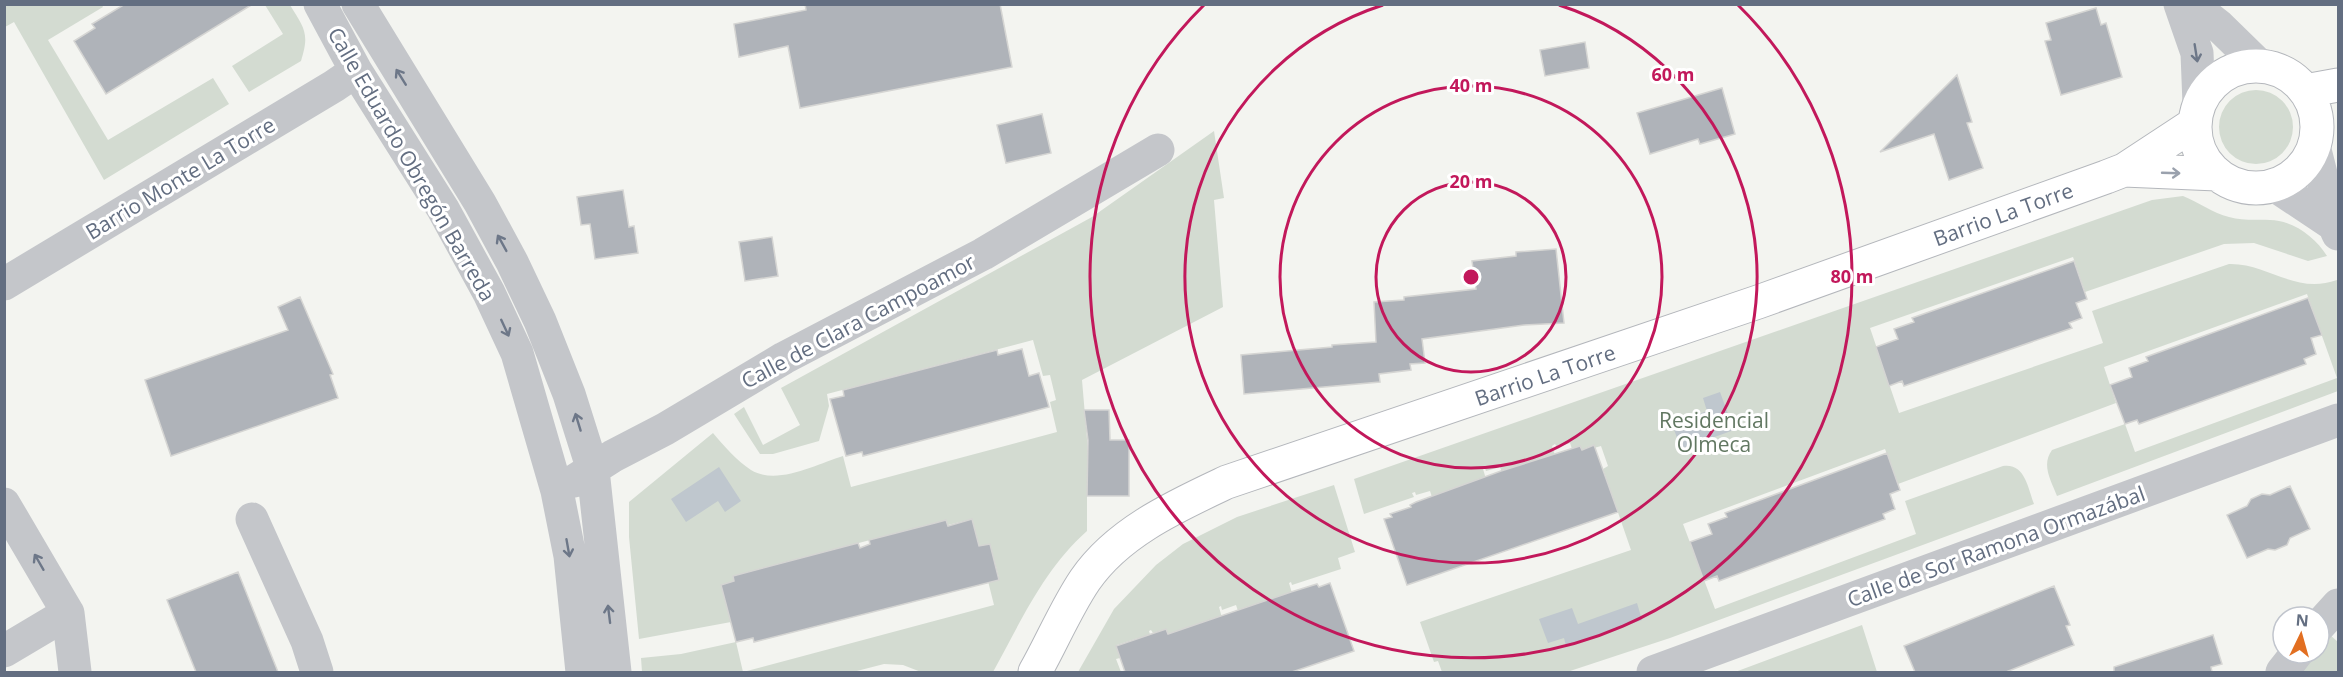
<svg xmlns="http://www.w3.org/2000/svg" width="2343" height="677" font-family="'Open Sans',sans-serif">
<rect width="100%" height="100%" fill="#f3f4f0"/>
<path fill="#d3dbd1" d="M5 5H102L103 7 48 40 108 140 213 78 229 104 104 180 14 22 5 27Z
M265 5H290C304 28 310 33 301 61L249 92 232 66 283 34Z
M2219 127a37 37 0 1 1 74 0a37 37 0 1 1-74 0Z
M1214 131 1224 198 1214 200 1223 307 1082 380 1087 439V531C1044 569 1020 623 993 672H921L903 665 884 664 853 672H642L641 658 681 654 736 642 743 672 994 605 988 581 999 578 990 544 979 546 972 519 948 525 946 520 733 576 734 581 721 585 731 622 639 639 629 537V502L713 433C724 446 737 461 751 470 777 486 817 464 843 456L851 487 1057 432 1050 402 1056 400 1050 375 1043 376 1033 340 827 394 829 406 819 441 773 454H760L734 414 744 407 763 445 800 425 781 388 1092 217Z
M2183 196C2198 202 2213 213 2229 217 2246 222 2263 218 2279 221 2299 225 2317 240 2327 256L2308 261 2254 243 2224 244 2085 292 2073 257 1870 328 1899 413 2103 343 2092 311 2229 264C2268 263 2295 295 2337 280L2338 283V391L2057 496C2051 480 2041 465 2052 450L2125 424 2135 452 2337 378 2307 294 2104 367 2116 403 1898 484 1885 449 1683 524 1715 609 1916 534 1905 501 2003 466C2025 463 2028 488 2034 504L1670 638 1567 672H1442L1438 661 1434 662 1420 622 1631 550 1603 469 1608 466 1601 446 1594 448 1593 445 1586 448 1587 451 1582 450 1580 446 1572 449 1570 443 1557 447 1555 444 1552 446 1555 455 1504 478 1500 467 1486 471 1485 468 1483 469 1486 479 1436 495 1434 503 1430 491 1416 495 1415 492 1412 493 1414 497 1364 514 1354 479 2152 200Z
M1334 485 1355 552 1338 558 1341 569 1292 585 1291 582 1289 583 1292 593 1242 609 1244 615 1240 617 1236 605 1222 610 1221 606 1219 607 1222 618 1172 633 1170 641 1166 629 1153 633 1151 630 1149 631 1152 641 1142 650 1138 638 1117 645 1120 658 1116 659 1121 672H1078L1114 609 1156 565 1183 544 1237 517Z
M1862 625 1877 672H1735Z
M2329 634 2338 642V672H2293L2307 653H2319V642Z"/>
<path fill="#bfc7ce" d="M1720 392 1734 430 1681 449 1672 424 1707 411 1703 398Z
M719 467 741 501 725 512 718 501 686 522 671 499Z
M1637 603 1642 620 1566 646 1564 638 1548 643 1539 619 1572 608 1578 624Z"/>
<path fill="#afb3b9" stroke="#d5d5d3" stroke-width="1.5" d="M125 4H253L106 94 74 41 95 28 92 24Z
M805 4H1000L1012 67 800 108 788 46 739 57 734 24 806 10Z
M2096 8 2101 25 2106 23 2122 77 2061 95 2045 41 2051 40 2046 23Z
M1585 42 1589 68 1545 76 1540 50Z
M1957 75 1972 122 1967 123 1983 168 1949 180 1934 134 1880 152Z
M1722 88 1735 134 1700 144 1698 139 1650 154 1637 113Z
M1042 114 1051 153 1006 163 997 125Z
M623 190 629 227 634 226 638 253 595 259 590 224 581 225 577 197Z
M772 237 778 276 745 281 739 242Z
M1556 249 1564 323 1524 325 1422 339 1425 363 1410 364 1411 370 1379 374 1380 382 1244 394 1241 355 1332 347V345L1376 342 1374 302 1404 300V297L1476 289 1472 261 1516 256V252Z
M2074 261 2087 299 2076 303 2082 318 2069 323 2072 328 1904 386 1902 381 1889 386 1876 347 1898 339 1894 329 1914 322 1912 318Z
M300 297 333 374 330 375 338 398 171 456 145 380 288 330 278 307Z
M2308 298 2322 335 2311 338 2316 354 2304 359 2306 364 2139 424 2137 420 2125 424 2110 385 2132 377 2129 368 2148 361 2146 357Z
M1022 349 1029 376 1039 373 1049 407 863 456 862 452 846 456 830 399 844 396 843 390 985 353 997 350 998 355Z
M1084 410H1109L1110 440H1129V496H1087L1088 440Z
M1594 445 1618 512 1407 585 1384 519 1392 517 1390 514 1411 507 1410 505 1416 502 1501 471 1580 446 1582 450Z
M1887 453 1900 490 1890 494 1895 509 1883 514 1885 519 1719 581 1717 576 1704 581 1690 542 1712 534 1708 524 1727 517 1725 513Z
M2290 486 2310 529 2290 538 2287 545 2275 550 2268 549 2247 558 2227 515 2247 506 2251 499 2262 494 2270 495Z
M972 519 979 546 990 544 999 580 754 642 753 638 736 642 721 585 734 581 733 576 858 543 860 548 870 544 869 540 935 523 946 520 948 526Z
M238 572 278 672H196L167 600Z
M1330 583 1354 651 1292 672H1125L1116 646 1166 629 1168 634 1291 592 1317 584 1319 587Z
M2054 586 2070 625 2066 626 2074 645 2006 672H1915L1904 646Z
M2213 635 2222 664 2211 667 2212 672H2114V667Z"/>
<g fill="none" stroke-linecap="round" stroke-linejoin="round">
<g stroke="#b4b7bc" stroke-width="35">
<path id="major" d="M2195 127a61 61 0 1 1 122 0a61 61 0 1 1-122 0Z
M2305 91 2338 85
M2124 170 2217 174
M1035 672C1052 642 1066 608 1085 580 1118 532 1176 506 1227 482L1758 302 2106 177 2124 170 2194 124"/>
</g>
<path stroke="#c4c6ca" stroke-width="33" d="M320 4 356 71 443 209 489 293 517 353 557 491 570 556 582 672
M358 4 480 203 512 262 540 321 569 394 593 470 615 672
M2180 4 2197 53 2199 104
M2191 4 2219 26 2260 66
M2314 146 2334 225 2338 234
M2274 185 2334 225
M4 284 334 86 356 71
M574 481 613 456 665 429 784 358 983 254 1158 150
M4 504 68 613 75 672
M252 519 307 641 317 672
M2319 626 2338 605
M4 651 68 613
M1653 672 2338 420
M2282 672 2297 653"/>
<use href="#major" stroke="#fff" stroke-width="33"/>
</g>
<defs><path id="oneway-shaft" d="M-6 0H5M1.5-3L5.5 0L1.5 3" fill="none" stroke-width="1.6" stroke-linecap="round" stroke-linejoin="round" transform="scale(1.5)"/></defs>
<g stroke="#6d7788">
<use href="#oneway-shaft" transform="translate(2196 53) rotate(81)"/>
<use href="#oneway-shaft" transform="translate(401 77) rotate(-122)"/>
<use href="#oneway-shaft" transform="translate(502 243) rotate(-119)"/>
<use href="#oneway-shaft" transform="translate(505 328) rotate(65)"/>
<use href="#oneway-shaft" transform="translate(578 422) rotate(-107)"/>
<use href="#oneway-shaft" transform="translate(568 548) rotate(80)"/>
<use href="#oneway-shaft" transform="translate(39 562) rotate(-120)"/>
<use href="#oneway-shaft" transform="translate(609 614) rotate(-97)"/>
</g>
<use stroke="#9aa1ad" href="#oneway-shaft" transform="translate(2171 173) rotate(2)"/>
<g fill="none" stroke="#c2185b" stroke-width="3">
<circle cx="1471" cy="277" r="95"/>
<circle cx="1471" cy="277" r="191"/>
<path d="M1559 5A286 286 0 1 1 1383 5"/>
<path d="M1738 5A381 381 0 1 1 1204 5"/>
</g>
<g text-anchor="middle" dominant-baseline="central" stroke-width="6" stroke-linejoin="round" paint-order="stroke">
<g font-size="21" fill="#636e81" stroke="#fff">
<text transform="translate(412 164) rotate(60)">Calle Eduardo Obregón Barreda</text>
<text transform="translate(180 178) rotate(-31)">Barrio Monte La Torre</text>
<text transform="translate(2003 214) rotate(-20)">Barrio La Torre</text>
<text transform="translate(858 321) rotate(-28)">Calle de Clara Campoamor</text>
<text transform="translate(1545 375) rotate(-19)">Barrio La Torre</text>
<text transform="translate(1996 546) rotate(-20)">Calle de Sor Ramona Ormazábal</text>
</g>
<g font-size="21" fill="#627862" stroke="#fff">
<text x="1714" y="420">Residencial<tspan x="1714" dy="24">Olmeca</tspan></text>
</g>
</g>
<circle cx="1471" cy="277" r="9" fill="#c2185b" stroke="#fff" stroke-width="3"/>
<g font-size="18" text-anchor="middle" font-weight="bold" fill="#c2185b" stroke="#fff" stroke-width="6" stroke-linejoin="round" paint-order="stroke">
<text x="1673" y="81">60 m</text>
<text x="1471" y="92">40 m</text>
<text x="1471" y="188">20 m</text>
<text x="1852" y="283">80 m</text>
</g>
<rect width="2343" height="677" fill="none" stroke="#636e81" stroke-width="12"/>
<g transform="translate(2301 635) rotate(5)"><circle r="28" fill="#ffffff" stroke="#c1c5cd" stroke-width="1.5"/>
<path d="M0-4.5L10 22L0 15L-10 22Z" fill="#e26f21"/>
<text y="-9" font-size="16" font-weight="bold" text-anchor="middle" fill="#636e81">N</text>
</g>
</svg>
